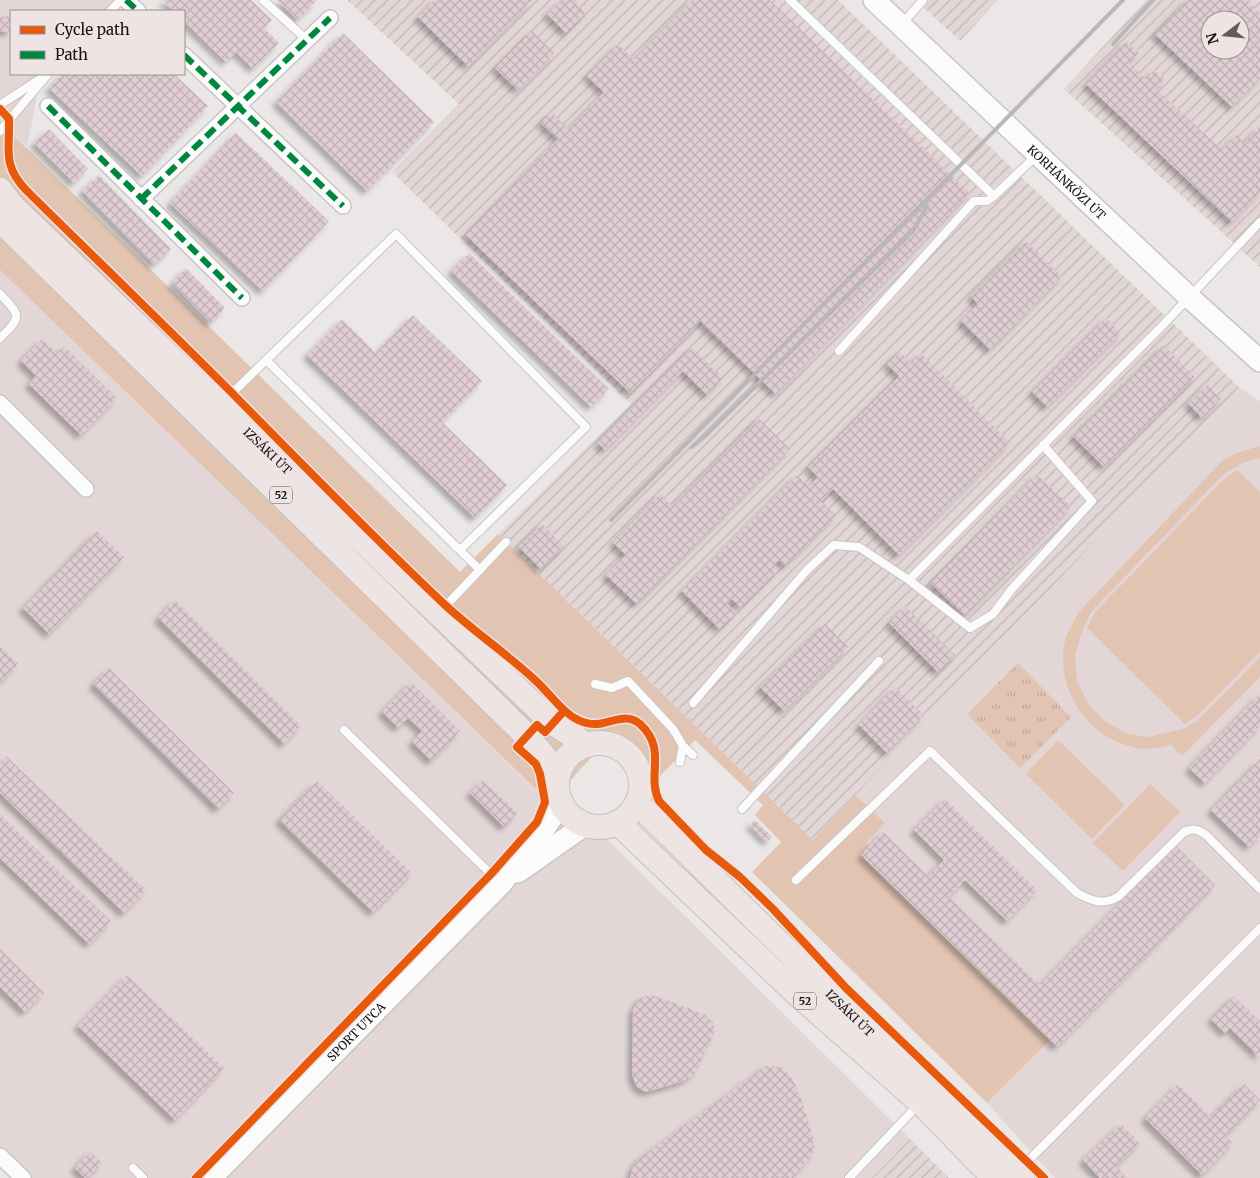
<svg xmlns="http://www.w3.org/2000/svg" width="1260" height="1178" font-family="Merriweather,serif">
<defs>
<pattern id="industrial-furrows" width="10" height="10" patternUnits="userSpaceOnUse" patternTransform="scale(1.25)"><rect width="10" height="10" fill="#e2d6d6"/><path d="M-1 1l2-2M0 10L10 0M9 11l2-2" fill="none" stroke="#c1b7b7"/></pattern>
<pattern id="grass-tufts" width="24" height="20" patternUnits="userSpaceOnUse" patternTransform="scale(1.25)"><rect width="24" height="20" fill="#e2c4b3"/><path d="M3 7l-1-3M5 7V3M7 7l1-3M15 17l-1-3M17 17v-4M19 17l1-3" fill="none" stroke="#c1a799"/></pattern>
<pattern id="building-cross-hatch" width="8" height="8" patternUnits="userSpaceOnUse" patternTransform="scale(1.25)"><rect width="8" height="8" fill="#dfcdd3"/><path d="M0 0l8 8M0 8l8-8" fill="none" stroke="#bfafb4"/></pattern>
<filter id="shadow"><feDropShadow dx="-4.5" dy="4.5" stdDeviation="2.5" flood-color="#0004"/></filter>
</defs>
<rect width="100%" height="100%" fill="#ece7e7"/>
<path fill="#e2d6d6" d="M0 0H123L112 11H11V74H47L40 81 27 147 0 122Z
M0 270 580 833 598 830 910 1139 872 1178H31L0 1148Z
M1240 388 1260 401V1178H1055L987 1103 1059 1031 928 920 866 843 885 823 855 795Z"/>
<path fill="url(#industrial-furrows)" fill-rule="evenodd" d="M347 0H838L1240 388 813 840 498 534 631 404 392 172 459 104Z
M915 0H998L960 41Z
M1146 0H1260V267L1064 89ZM1210 20H1240V50H1210Z
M910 1139 949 1178H872Z"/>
<path fill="url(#grass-tufts)" d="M1018 663 1071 717 1020 768 967 714Z"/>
<path fill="#e2c4b3" d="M0 122 460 572 498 534 813 840 855 795 885 823 866 843 928 920 1059 1031 987 1103 752 872 781 842 755 815 763 805 695 740 659 777 615 731 550 803 0 270Z
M1260 446V458L1243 463 1225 473 1091 612 1081 634 1075 657 1077 682 1090 706 1106 722 1128 734 1149 737 1186 728 1199 719 1260 657V677L1182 756 1171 745C1162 746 1153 749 1144 749 1139 749 1134 747 1129 746 1085 734 1055 687 1065 641 1067 632 1074 622 1078 613L1222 461 1239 452Z
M1237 470 1260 492V652L1199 714 1185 724 1087 628 1095 612 1223 480Z
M1058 740 1125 805 1092 839 1026 774Z
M1150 784 1180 812 1123 871 1093 843Z"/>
<path fill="url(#building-cross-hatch)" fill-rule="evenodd" filter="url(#shadow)" d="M162 0H251L272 20 264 28 279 43 253 69 236 52 226 62 184 21V11H174Z
M277 0H317L298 20Z
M435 0H532L468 66 418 17Z
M562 0H573L586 13 566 33 547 14Z
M692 0H770L970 193 776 394 700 321 630 393 466 235 558 139 541 123 551 112 569 129 604 92 587 76 618 44 634 60Z
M1187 0H1246L1260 13V78L1232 107 1155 34ZM1210 20H1240V50H1210Z
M11 16V31L0 32V17Z
M532 31 554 53 518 90 495 68Z
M343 33 434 122 367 191 276 102Z
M1126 42 1139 53 1129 63 1146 79 1154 70 1165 79 1156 89 1222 150 1236 135 1244 143 1260 126V192L1232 222 1086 84Z
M63 74H174L208 106 142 176 49 88Z
M49 129 88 169 74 183 34 143Z
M236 133 329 221 263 291 170 203Z
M99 175 171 249 154 265 82 191Z
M1026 241 1062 277 990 350 961 321 978 304 971 296Z
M469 253 609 389 591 407 451 271Z
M186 268 225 308 211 323 172 283Z
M413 315 482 381 442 422 507 485 475 518 307 355 342 319 376 353Z
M1106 318 1121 333 1047 407 1032 392Z
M42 339 57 353 64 346 117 398 81 435 29 384 36 376 21 361Z
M1164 345 1195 377 1104 467 1073 436Z
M692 348 723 378 707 395 683 371 605 450 598 443Z
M900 352 911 363 921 353 1010 443 899 555 833 489 821 501 836 516 785 566 779 560 773 565 778 569 740 607 732 599 727 604 736 613 719 629 682 591 797 475 809 487 818 477 808 467 899 376 887 364Z
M1208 385 1221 399 1202 418 1188 403Z
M759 419 790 449 637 604 606 575 626 555 613 543 660 494 673 507Z
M1037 474 1071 507 965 616 931 583Z
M542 524 564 546 541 569 519 547Z
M97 531 124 557 49 634 23 608Z
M175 600 301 726 284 744 158 618Z
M905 606 955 655 938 672 889 623Z
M825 624 848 647 784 711 760 687Z
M0 646 18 664 0 683Z
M109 668 234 793 218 809 93 684Z
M411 682 460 731 431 761 412 742 422 731 408 718 398 728 382 712Z
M895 687 924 715 887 753 859 725Z
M1260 694V726L1205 783 1189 768Z
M6 756 146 890 124 913 0 793V762Z
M1260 759V835L1249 847 1211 810Z
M483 780 517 813 504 827 470 793Z
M317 781 412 873 373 912 279 820Z
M945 799 1037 890 1007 921 965 880 949 897 1040 985 1176 846 1215 885 1057 1047 861 855 883 832 928 876 944 860 914 830Z
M0 814 111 921 89 944 0 858Z
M755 820 772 837 767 842 750 825Z
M0 949 44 993 25 1012 0 987Z
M127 975 224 1068 175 1120 78 1026Z
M649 995 655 996 704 1014 713 1023 715 1031 696 1071 690 1077 681 1082 646 1092 637 1087 632 1075 633 1010 640 998Z
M1234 996 1260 1021V1057L1230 1028 1225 1033 1211 1019Z
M766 1066 782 1067 792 1078 800 1095 813 1137 814 1150 812 1155 793 1178H630L633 1167 640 1158Z
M1178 1084 1211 1117 1244 1084 1260 1100 1225 1136 1233 1143 1202 1175 1145 1118Z
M1121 1124 1140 1143 1116 1166 1127 1178H1100L1083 1160Z
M90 1151 102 1163 87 1178H85L75 1168Z"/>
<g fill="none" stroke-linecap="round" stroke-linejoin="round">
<g stroke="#c9c5c5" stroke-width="10">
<path id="lane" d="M263 0 307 40
M790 0 994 196 1037 155
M110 11 121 0
M902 24 923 0
M0 105 40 79
M0 131 48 74
M0 294C21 316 22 317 0 338
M839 351 974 201H987L994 196
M266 360 480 570
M222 403 396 234 586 427 460 550
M909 580 1162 326 1260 222
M440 612 506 542
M595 684 612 688 628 681 673 729 683 746 680 762
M693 703 807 570 834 545 859 547 909 580 970 628 993 614 1011 590 1092 501 1043 445
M344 730 499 882
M683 746 693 755
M742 809 879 661
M796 880 930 751 1077 893C1092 901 1104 906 1119 896L1184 832C1193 828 1198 829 1206 835L1260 889
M133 1168 143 1178
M1018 1171 1260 928
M849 1178 918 1105"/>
</g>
<g stroke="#c9c5c5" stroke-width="18">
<path id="street" d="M126 0 138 11
M184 55 343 206
M48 106 242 298
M141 199 330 18
M0 403 86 489
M0 1156 23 1178"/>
</g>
<g stroke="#c9c5c5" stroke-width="24">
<g id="secondary">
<path id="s1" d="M874 0 1189 297 1260 361"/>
<path d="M518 872 585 825"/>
<path id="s2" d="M211 1178 501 884 544 829 561 804"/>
</g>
</g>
<g stroke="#c5c2c2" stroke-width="26">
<g id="primary">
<path id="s3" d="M0 190 12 206 553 723 587 745"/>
<path d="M0 220 527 736 558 773"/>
<circle cx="599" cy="785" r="42"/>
<path id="s4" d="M637 803 835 998 1022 1178"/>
<path d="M618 823 795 992 921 1103 994 1178"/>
</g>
</g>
<use href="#lane" stroke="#fcfbfb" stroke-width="8"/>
<use href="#street" stroke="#fcfbfb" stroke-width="15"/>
<use href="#secondary" stroke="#fcfbfb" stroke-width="21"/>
<use href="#primary" stroke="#eee4e3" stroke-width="24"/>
<path stroke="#b9b8b8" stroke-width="4" d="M1113 44 1153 0
M692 447 704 437 913 231 927 206
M611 520 1123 0"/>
<path stroke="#00873e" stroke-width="6" stroke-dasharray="12 6" stroke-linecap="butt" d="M126 0 138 11
M184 55 343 206
M48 106 242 298
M141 199 330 18"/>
<g stroke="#efe4e4" stroke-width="11">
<path id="cycleway" d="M0 109 9 119C10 150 2 165 26 190 95 258 164 325 232 393 302 464 371 535 444 604 473 631 506 653 535 680 545 689 554 701 564 710 572 718 585 725 597 724 611 723 627 712 640 724 668 750 646 774 659 801L706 850 740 877 773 909 846 988 1044 1178
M196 1178 491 874 537 822 545 802 540 774 536 764 517 747 537 725 545 732 564 711"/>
</g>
<use href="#cycleway" stroke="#e8590c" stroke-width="8"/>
</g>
<g text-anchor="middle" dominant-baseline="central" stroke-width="4.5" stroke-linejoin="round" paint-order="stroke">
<g fill="#efe4e4" stroke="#575151" stroke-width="1">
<rect x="270" y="486.5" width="22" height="17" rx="4"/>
<rect x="794" y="992.5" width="22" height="17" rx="4"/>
</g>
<g font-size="11" font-weight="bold" fill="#161212">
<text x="281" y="495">52</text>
<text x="805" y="1001">52</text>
</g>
<g font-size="12" fill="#161212" stroke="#efe4e4">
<text stroke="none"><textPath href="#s1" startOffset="265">KORHÁNKÖZI ÚT</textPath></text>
<text stroke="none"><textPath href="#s3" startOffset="374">IZSÁKI ÚT</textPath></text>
<text stroke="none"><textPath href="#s4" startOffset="299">IZSÁKI ÚT</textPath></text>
<text stroke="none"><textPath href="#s2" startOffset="206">SPORT UTCA</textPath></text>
</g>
</g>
<rect x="10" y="10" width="175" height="65" fill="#efe4e4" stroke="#989090"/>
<rect x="20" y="26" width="25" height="8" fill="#e8590c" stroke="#989090"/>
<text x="55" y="35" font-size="15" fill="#161212">Cycle path</text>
<rect x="20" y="51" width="25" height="8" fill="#00873e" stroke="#989090"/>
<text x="55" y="60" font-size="15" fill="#161212">Path</text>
<g transform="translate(1225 35) rotate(254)"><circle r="24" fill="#efe4e4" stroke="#989090"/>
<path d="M0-4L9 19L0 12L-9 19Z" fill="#615d5d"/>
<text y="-8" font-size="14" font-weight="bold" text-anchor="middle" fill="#161212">N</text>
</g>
</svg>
